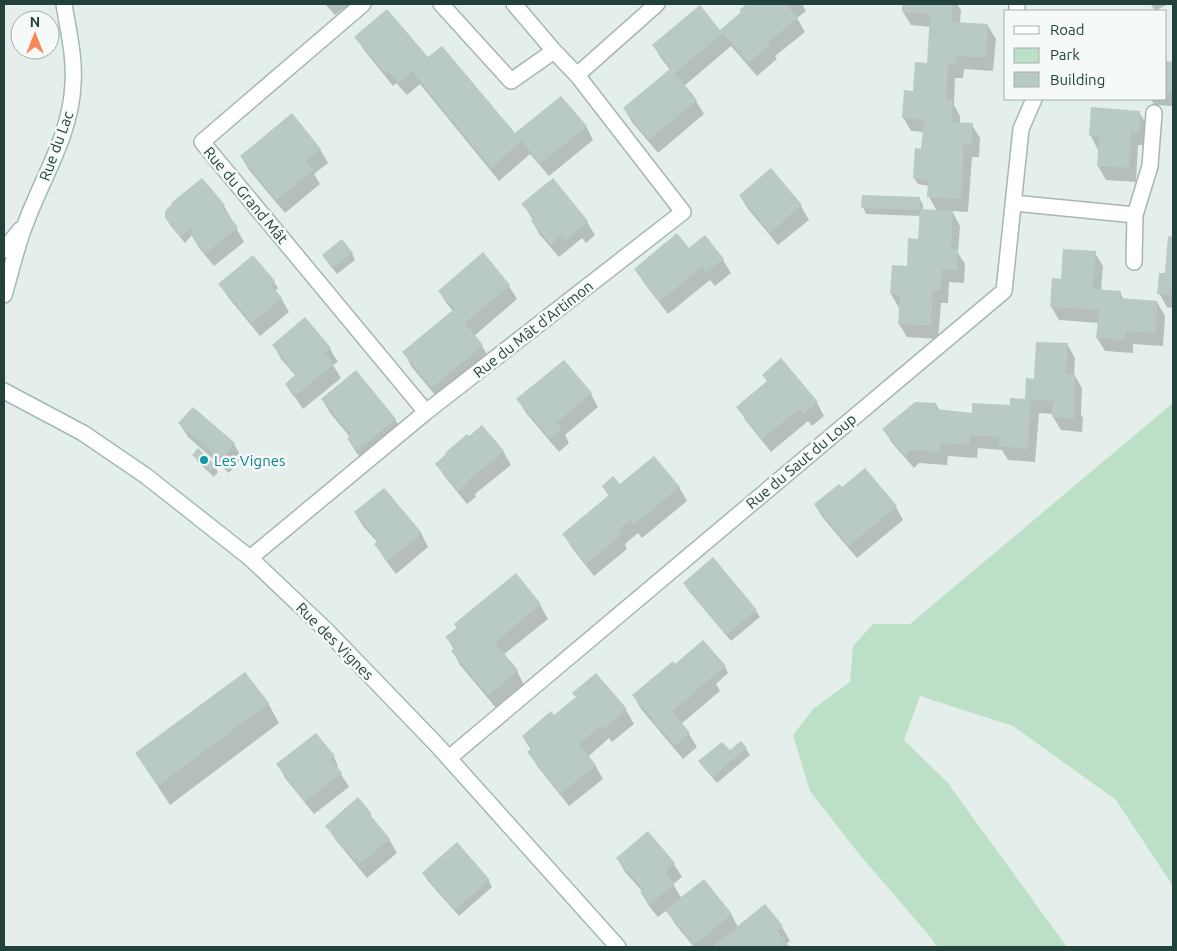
<svg xmlns="http://www.w3.org/2000/svg" width="1177" height="951" font-family="Ubuntu,sans-serif">
<rect width="100%" height="100%" fill="#e4eeea"/>
<path fill="#bce0c7" d="M1173 403V886L1116 800 1013 726 920 696 904 740 947 782 1067 947H937L932 939 859 854 810 791 793 735 813 709 850 682 853 646 873 624H910Z"/>
<path fill="#0003" d="M325 4H372L352 20 343 9 335 15Z
M749 4H802L806 11 797 18 805 32 775 56 777 59 757 76 731 46 684 86 696 101 704 114 658 153 632 122 624 108 670 70 661 58 653 45 720 31 742 13 741 10Z
M904 4H957L961 10 960 24 988 26 996 39 993 71 964 69 963 78H955L954 105 960 116V124L972 125 980 138 979 157H972L968 212 952 211 960 226 958 253 965 264 964 283 949 282 948 303H941L938 339 907 337 899 324V308L891 294 908 268 919 240 920 216 866 214 863 207 919 198 923 205V210L937 211 929 197V186L918 184 914 178 923 150 924 132 911 131 903 117 914 92 928 64 931 27 911 25 903 12Z
M1151 4H1168L1155 11Z
M356 37 428 59 515 135 586 126 593 140 549 176 530 154 499 181 420 84 407 95 396 83 393 86 364 50Z
M1166 62 1173 63V106L1154 105 1151 99H1166Z
M1139 112 1147 125 1146 145H1138L1136 182 1106 180 1098 166V150L1091 136Z
M320 149 328 163 314 174 320 184 285 213 249 170 241 156Z
M771 170 801 206 809 220 778 245 748 209 740 196Z
M523 204 587 222 595 235 586 243 582 238 559 257 540 235 532 221 533 220Z
M224 206 244 242 214 266 199 248 192 235 185 243 170 225 166 218Z
M705 237 723 260 731 273 715 286 710 280 668 314 644 283 636 269 689 250Z
M1170 238H1173V308L1167 307 1159 293 1166 275Z
M352 253 355 260 337 274 323 256Z
M1095 253 1103 266 1101 291 1120 292 1124 300 1157 302 1165 316 1163 346 1133 344V353L1105 351 1097 338 1099 323 1059 320 1051 306 1062 280Z
M483 254 509 286 517 299 474 336 482 346 490 359 440 401 411 366 404 352 453 311 447 304 439 291Z
M261 267 274 282 278 288 275 291 281 298 289 312 260 336 228 297 220 284Z
M1067 344 1075 358 1074 374 1082 388 1081 415 1083 418 1082 432 1061 430 1053 417V414L1039 413 1035 462 1008 460 1002 450 978 448 977 458 948 456 947 465 919 463 914 468 892 443 884 430 936 404 940 411 973 415 1011 407 1026 401 1035 380Z
M274 346 330 349 338 362 333 365 341 378 303 409 286 384 296 376 281 359Z
M591 394 598 407 565 435 569 443 559 452 526 413 518 399Z
M322 399 395 419 403 433 365 463 356 452 348 439 350 437 330 413Z
M817 403 824 416 812 426 808 421 771 452 746 421 738 407Z
M180 424 234 444 242 458 229 473 188 437Z
M503 451 511 465 475 494 476 497 467 504 445 477 437 464Z
M194 455 214 465 218 472 214 477 198 462Z
M603 486 679 487 687 501 642 538 638 533 625 544 627 549 594 576 572 548 564 535 609 497Z
M815 505 896 507 903 520 857 558 823 518Z
M355 513 421 533 428 547 396 574 384 558 376 545 378 543 363 526Z
M516 575 540 605 548 619 503 655 517 671 524 685 496 708 460 665 453 651 454 650 447 637Z
M684 583 756 611 760 617 731 641 688 590Z
M725 667 728 673 716 684 720 691 681 724 689 734 697 747 683 759 641 709 633 695Z
M596 675 626 710 634 724 612 742 609 738 588 757 595 765 603 779 569 806 537 766 529 752 531 750 523 737 554 717 577 698Z
M268 703 279 723 170 805 149 773 137 753Z
M746 749 750 755 717 783 704 768 700 762 730 752Z
M334 757 338 766 336 768 341 774 349 787 314 814 285 778 278 764Z
M358 799 389 839 397 853 367 878 335 839 327 826Z
M648 833 674 864 682 877 673 884 682 899 731 914 738 927 765 906 782 927 790 941 786 944 788 947H694L675 924 667 910 658 917 649 906 641 892 642 891 625 872 617 858Z
M424 873 489 881 492 887 459 916 427 880Z"/>
<path fill="#b9c9c3" d="M747 4H790L788 6 798 18 768 42 770 45 748 63 723 33 675 73 697 100 649 140 623 108 671 68 652 45 700 5 720 30 741 12 739 10Z
M902 4H953L952 22 988 24 986 58 957 56 956 65H948L946 100 953 101 952 122 973 123 971 144H964L961 199 927 197 928 180 913 178 915 148 921 149 924 120 902 118 904 90 913 91 915 62 927 63 930 14 902 12Z
M387 9 428 57 442 46 515 133 561 96 587 126 540 164 522 141 491 168 412 71 398 83 388 70 385 73 354 37Z
M1166 61 1173 62V93H1166Z
M1091 107 1140 111 1139 132 1131 131 1129 168 1097 166 1099 137 1089 136Z
M292 113 321 149 306 161 314 170 276 200 240 156Z
M771 168 802 205 770 233 739 195Z
M202 178 225 205 222 208 238 227 205 254 190 234 194 232 190 227 181 237 165 218V211L172 204 171 203Z
M553 178 588 221 565 241 560 236 551 245 531 221 534 218 521 204Z
M862 195 920 197 919 210 861 208Z
M920 209 953 211 951 248 958 249 957 270 942 269 941 290H933L931 326 898 324 900 295 890 294 892 265 907 266 908 238 918 239Z
M677 233 689 248 705 235 724 259 706 273 702 267 659 302 634 269Z
M1168 236 1173 237V295L1157 294 1159 273H1165Z
M342 239 353 253 332 268 322 255Z
M1063 249 1096 251 1093 289 1121 291 1120 298 1157 301 1156 333 1126 331 1125 340 1096 338 1099 310 1050 307 1052 278 1061 279Z
M483 252 510 285 465 323 483 345 432 388 402 352 454 309 438 291Z
M253 255 275 281 271 285 282 298 252 323 218 284Z
M305 317 331 348 325 353 334 364 294 397 285 384 296 374 272 345Z
M1036 342 1068 343 1066 373 1075 374 1074 403H1075L1074 419 1052 417 1053 401 1031 400 1028 449 998 446 999 437 970 435V445L941 443 940 452 911 450 905 456 882 429 915 402 936 403V409L972 413V403L1010 405V398L1025 399 1026 378 1034 379Z
M781 358 818 402 804 414 799 409 762 439 736 407 767 381 762 375Z
M564 360 592 393 557 422 562 429 550 439 516 399Z
M356 370 396 419 357 451 347 438 351 435 321 399Z
M193 407 235 443 221 460 178 423Z
M482 425 504 451 468 481 469 482 458 491 435 464 446 454 445 453 467 434 469 436Z
M198 448 215 465 210 471 192 455Z
M654 456 680 487 633 525 630 520 618 531 621 535 586 564 562 534 609 495 602 486 613 476 620 484Z
M865 468 897 506 849 546 814 504 839 484 842 487Z
M384 488 422 533 387 561 374 544 378 541 354 512Z
M713 557 757 610 726 635 683 583Z
M516 573 541 604 495 643 518 670 488 696 451 651 455 648 445 637 457 628 454 624Z
M703 640 726 666 672 711 690 733 675 746 632 695 673 661 675 664Z
M245 672 269 703 158 786 135 753Z
M596 673 627 709 604 729 601 726 579 744 596 765 560 794 527 752 532 748 522 736 551 711 554 715 576 697 572 693Z
M316 733 335 756 331 759 342 773 305 802 276 764Z
M741 741 747 748 712 777 698 761 722 742 730 750Z
M358 797 372 814 370 815 390 839 359 865 325 826Z
M648 831 675 863 665 872 675 884 650 904 640 892 643 889 616 858Z
M457 842 490 880 455 910 422 873Z
M704 879 732 914 694 945 665 910Z
M765 904 783 926 777 931 790 947H712Z"/>
<g fill="none" stroke-linecap="round" stroke-linejoin="round">
<g stroke="#a6b7b2" stroke-width="18">
<path id="street" d="M363 4 202 142 426 412
M514 4 554 51
M1017 4V11
M577 75 657 4
M1013 203 1135 215 1134 262
M1135 215 1150 166 1154 113
M250 558 426 412 683 212 577 75 554 51 511 81 441 4
M449 758 1004 291 1021 129 1034 99"/>
</g>
<g stroke="#a1bbb3" stroke-width="18">
<path id="secondary" d="M4 250 20 230
M4 295C11 272 16 248 25 225 42 178 71 135 73 84 75 57 68 30 64 4
M4 391 83 433 146 476 250 558 326 630 436 744 618 947"/>
</g>
<use href="#street" stroke="#fff" stroke-width="15"/>
<use href="#secondary" stroke="#fff" stroke-width="15"/>
</g>
<circle fill="#0f9aa8" stroke="#f5faf8" stroke-width="2" cx="204" cy="460" r="5"/>
<g text-anchor="middle" dominant-baseline="central" stroke-width="5" stroke-linejoin="round" paint-order="stroke">
<g font-size="15" fill="#22413a" stroke="#f5faf8">
<text transform="translate(56 146) rotate(-70)">Rue du Lac</text>
<text transform="translate(246 195) rotate(50)">Rue du Grand Mât</text>
<text transform="translate(533 329) rotate(-38)">Rue du Mât d'Artimon</text>
<text transform="translate(801 461) rotate(-40)">Rue du Saut du Loup</text>
<text transform="translate(335 641) rotate(45)">Rue des Vignes</text>
</g>
<g font-size="15" fill="#0d838f" stroke="#f5faf8" text-anchor="start">
<text x="214" y="460">Les Vignes</text>
</g>
</g>
<rect width="1177" height="951" fill="none" stroke="#22413a" stroke-width="10"/>
<rect x="1004" y="10" width="162" height="90" fill="#f5faf8" stroke="#a1b0ac"/>
<rect x="1014" y="26" width="25" height="8" fill="#ffffff" stroke="#a1b0ac"/>
<text x="1050" y="35" font-size="15" fill="#22413a">Road</text>
<rect x="1014" y="48" width="25" height="15" fill="#bce0c7" stroke="#a1b0ac"/>
<text x="1050" y="60" font-size="15" fill="#22413a">Park</text>
<rect x="1014" y="72" width="25" height="15" fill="#b9c9c3" stroke="#a1b0ac"/>
<text x="1050" y="85" font-size="15" fill="#22413a">Building</text>
<g transform="translate(35 35)"><circle r="24" fill="#f5faf8" stroke="#a1b0ac"/>
<path d="M0-4L9 19L0 12L-9 19Z" fill="#fa8756"/>
<text y="-8" font-size="14" font-weight="bold" text-anchor="middle" fill="#22413a">N</text>
</g>
</svg>
